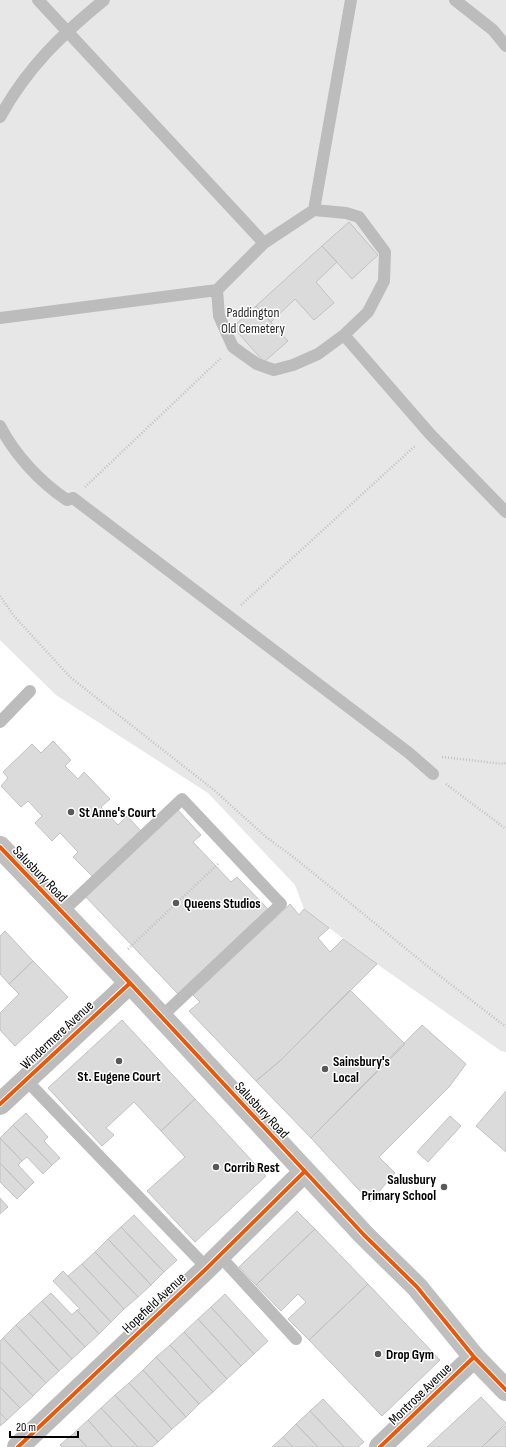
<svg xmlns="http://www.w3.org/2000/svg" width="506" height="1447" font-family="'Sofia Sans Condensed',sans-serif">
<rect width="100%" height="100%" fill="#fff"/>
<path fill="#e7e7e7" d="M0 0H506V1052L501 1051 377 964 304 909 295 885 208 793 56 695 0 640Z"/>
<path fill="#dbdbdb" stroke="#c2c2c2" d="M349 222 378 255 352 279 322 246Z
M322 246 337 262 316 282 334 303 314 320 295 299 271 322 256 306Z
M256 306 288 341 264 362 233 327Z
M53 741 71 760 65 766 78 779 84 772 110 799 101 807 118 825 127 816 141 831 94 878 73 857 78 852 60 833 52 841 35 823 42 816 28 801 21 807 1 786 8 778 3 772 32 744 41 753Z
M177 809 201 835 193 842 231 882 237 877 268 909 178 994 85 896Z
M290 904 299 915 304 909 329 928 318 938 330 952 343 939 377 964 281 1060 256 1081 189 1011 200 1002 193 995Z
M5 931 33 961 9 984 0 974V936Z
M33 961 68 997 15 1046 0 1030V1013L19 994 9 984Z
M350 990 405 1044 311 1138 256 1081 281 1060Z
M122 1020 195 1099 161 1131 134 1102 106 1128 114 1135 102 1146 48 1088Z
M422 1025 466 1064 449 1087 379 1157 395 1173 370 1202 311 1138Z
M506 1091V1152L476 1126Z
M195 1099 266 1176 195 1242 147 1191 185 1157 161 1131Z
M26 1113 48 1137 44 1141 60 1158 52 1165 13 1125Z
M450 1116 461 1126 428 1162 417 1152Z
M13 1125 52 1165 43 1174 27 1157 22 1161 0 1138Z
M0 1138 22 1161 18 1165 34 1182 26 1190 0 1163Z
M0 1163 26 1190 17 1199 0 1182Z
M0 1198 8 1207 0 1214Z
M297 1211 315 1229 256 1285 239 1267Z
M134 1215 177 1260 164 1272 121 1227Z
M121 1227 164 1272 151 1285 108 1239Z
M315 1229 368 1284 309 1340 288 1319 306 1302 298 1294 281 1311 256 1285Z
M108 1239 151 1285 138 1297 95 1252Z
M95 1252 138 1297 124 1309 82 1264Z
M82 1264 124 1309 111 1322 68 1276Z
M63 1271 111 1322 99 1334 77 1310 80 1309 53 1281Z
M368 1284 440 1360 382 1416 309 1340Z
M51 1293 72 1315 77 1310 99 1334 85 1347 42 1301Z
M225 1294 268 1341 254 1354 211 1307Z
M42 1301 85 1347 72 1359 29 1313Z
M211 1307 254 1354 241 1366 198 1319Z
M29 1313 72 1359 59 1371 16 1325Z
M198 1319 241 1366 227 1379 184 1332Z
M16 1325 59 1371 46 1383 3 1338Z
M184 1332 227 1379 213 1392 170 1345Z
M3 1338 46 1383 33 1396 0 1361V1341Z
M170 1345 213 1392 199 1404 156 1357Z
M156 1357 199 1404 186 1417 143 1370Z
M0 1361 33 1396 20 1408 0 1387Z
M143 1370 186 1417 172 1429 129 1383Z
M129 1383 172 1429 158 1442 115 1395Z
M0 1387 20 1408 7 1420 0 1413Z
M115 1395 158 1442 152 1447H138L101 1408Z
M481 1397 506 1423 482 1447H427Z
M323 1399 364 1442 358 1447H344L310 1411Z
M101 1408 138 1447H112L88 1420Z
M310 1411 344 1447H318L296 1424Z
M0 1413 7 1420 0 1426Z
M88 1420 112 1447H87L74 1433Z
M296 1424 318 1447H293L283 1437Z
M506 1425V1447H482Z
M74 1433 87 1447H62L60 1445Z
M283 1437 293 1447H272Z"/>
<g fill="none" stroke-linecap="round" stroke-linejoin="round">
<path stroke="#c2c2c2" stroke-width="2.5" stroke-dasharray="1 2" stroke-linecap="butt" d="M85 487 221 358
M0 596 14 616 70 677 214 790 266 837 296 859 431 969 506 1027
M241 605 416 445
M442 757 504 764 506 762
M446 784 506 829
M128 949 219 863"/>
<path stroke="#bcbcbc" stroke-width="12" d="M38 0 264 243
M455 0 493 30 506 46
M0 117C27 68 61 35 104 0
M217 290 219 316 233 347 257 364 274 370 293 365 318 354 344 335 368 312 384 281 385 252 359 217 346 213 314 210
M0 318 217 290 264 243 314 210 351 0
M344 335 430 434 506 512
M0 426C15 455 40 482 67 500L73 498 409 753 433 774
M0 722 30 691
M62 912 182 799 278 901 281 904 161 1017
M26 1080 207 1268
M219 1255 296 1339"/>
<path stroke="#bcbcbc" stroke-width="22" d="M0 1104 130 983
M18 1447 207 1268 304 1172
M380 1447 474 1357"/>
<path stroke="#bfbfbf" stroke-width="22" d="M0 847 130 983 364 1235 417 1287 474 1357 506 1390"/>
<g stroke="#fff" stroke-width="6">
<path id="cycleway" d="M0 847 130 983 364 1235 417 1287 474 1357 506 1390
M0 1104 130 983
M18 1447 207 1268 304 1172
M380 1447 474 1357"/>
</g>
<use href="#cycleway" stroke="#e8590c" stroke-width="4"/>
</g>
<g fill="#595959" stroke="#fff" stroke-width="1.5">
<circle cx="71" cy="812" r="4"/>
<circle cx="176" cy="903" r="4"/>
<circle cx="119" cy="1061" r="4"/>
<circle cx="325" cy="1069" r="4"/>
<circle cx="216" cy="1167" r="4"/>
<circle cx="444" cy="1187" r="4"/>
<circle cx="378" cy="1354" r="4"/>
</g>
<g text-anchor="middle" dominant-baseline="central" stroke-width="3" stroke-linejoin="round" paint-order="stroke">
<g font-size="14" fill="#2b2b2b" stroke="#fff">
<text x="253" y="312">Paddington<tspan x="253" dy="16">Old Cemetery</tspan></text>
</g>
<g font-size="14" font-weight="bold" fill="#000" stroke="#fff" text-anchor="start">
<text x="79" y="812">St Anne's Court</text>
<text x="184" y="903">Queens Studios</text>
<text x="333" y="1061">Sainsbury's<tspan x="333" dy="16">Local</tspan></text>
<text x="119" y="1076" text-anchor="middle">St. Eugene Court</text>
<text x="224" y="1167">Corrib Rest</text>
<text x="436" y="1179" text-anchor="end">Salusbury<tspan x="436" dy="16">Primary School</tspan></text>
<text x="386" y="1354">Drop Gym</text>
</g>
<g font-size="14" fill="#000" stroke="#fff">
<text transform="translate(40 874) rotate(46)">Salusbury Road</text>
<text transform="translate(57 1035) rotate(-43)">Windermere Avenue</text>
<text transform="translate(262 1110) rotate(47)">Salusbury Road</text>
<text transform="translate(154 1303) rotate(-43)">Hopefield Avenue</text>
<text transform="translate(420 1394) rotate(-44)">Montrose Avenue</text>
</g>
</g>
<path d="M10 1431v6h68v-6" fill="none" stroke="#000000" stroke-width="2"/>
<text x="16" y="1431" font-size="12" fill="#000000" stroke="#ffffff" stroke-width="3" paint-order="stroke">20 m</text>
</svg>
